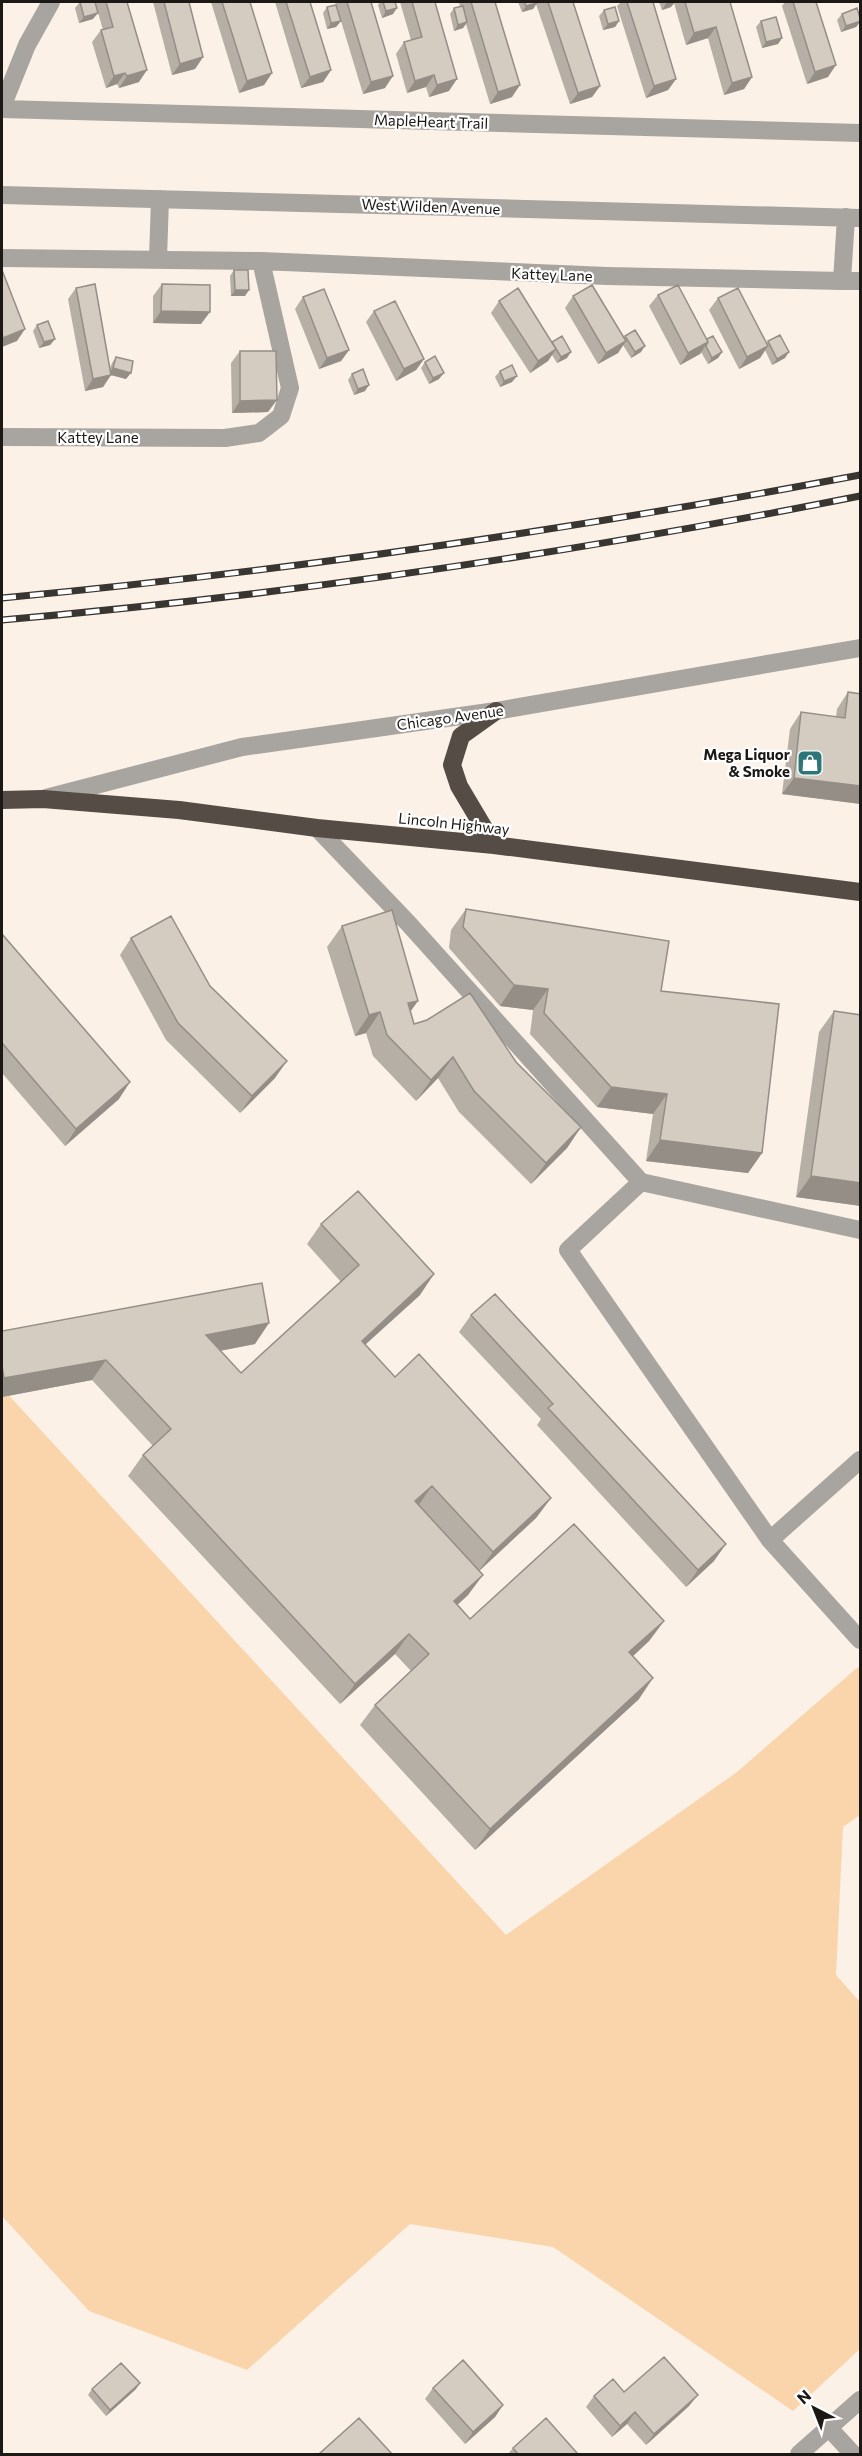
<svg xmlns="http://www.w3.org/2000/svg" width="862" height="2456" font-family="Commissioner,sans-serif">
<rect width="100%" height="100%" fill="#fbf1e7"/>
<path fill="#fad5ab" d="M2 1388 506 1935 737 1772 858 1667 860 1669V1815L843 1827 836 1975 860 2002V2349L793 2411 553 2247 410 2224 247 2370 89 2311 2 2216Z"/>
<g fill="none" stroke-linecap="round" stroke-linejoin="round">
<path stroke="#a8a4a0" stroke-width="18" d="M2 107 27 45 51 2
M2 109 860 133
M2 195 860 218
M2 258 261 261 607 276 842 281 846 217
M158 259 160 199
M842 281H860
M2 437 225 438 259 433 281 416 290 388 261 261
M46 798 242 747 496 711 860 648
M317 828 408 923 641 1182 860 1230
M641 1182 568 1250 770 1540 860 1640
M770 1540 860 1460
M829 2428 853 2454
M799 2454 860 2400"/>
<path stroke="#554d45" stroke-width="18" d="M2 800 43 799 179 810 317 828 494 845 860 892
M494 845 459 786 452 765 461 736 496 711"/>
<g stroke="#393531" stroke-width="7">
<path id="rail" d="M2 598C290 571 576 529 860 475
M2 620C289 595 578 552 860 496"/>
</g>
<use href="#rail" stroke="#fff" stroke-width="4.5" stroke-dasharray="14" stroke-linecap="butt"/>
</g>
<path fill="#b6afa6" d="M80 2H127L139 82 119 88 117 84 106 88 92 42 101 30H103L97 9 93 19 79 23 75 8Z
M153 2H189L203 57 195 69 172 75Z
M211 2H250L272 73 264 85 239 93Z
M275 2H310L331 70 323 82 301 88Z
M335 2H371L385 88 363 94 338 11 341 21 336 27 327 29 323 13 327 7 336 5Z
M380 2H395L393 14 382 18 378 5Z
M400 2H435L449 91 429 97 426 87 407 93 396 54 404 42 411 40Z
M459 2H495L512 97 490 104 466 24 463 28 454 31 450 14 454 8 460 7Z
M518 2H573L600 86 592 97 570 104 536 4 533 9 522 12Z
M621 2H653L676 79 668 90 646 98 617 6Z
M659 2H730L752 77 744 89 724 95 708 38 686 45 674 3 671 7 662 10Z
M785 2H816L828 77 807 84 782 6Z
M604 10 619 21 615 27 603 30 599 16Z
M842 14 861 21 856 27 841 32 837 20Z
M761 21 782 38 778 44 762 48 756 27Z
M234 270 245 296H231L230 276Z
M162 284 201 324 153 323V296Z
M76 288 110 368 112 363 116 357 126 379 111 375 103 387 85 391 68 299Z
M658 295 707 339 722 352 718 358 708 364 701 352 700 354 680 365 649 306Z
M573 296 624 338 625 336 641 352 631 358 623 345 618 353 598 364 565 308Z
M303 297 349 350 341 361 319 369 295 309Z
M718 298 767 343 768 341 785 358 772 365 765 350 760 358 739 369 709 310Z
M499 301 552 342 567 358 557 363 552 355 548 361 530 373 491 313Z
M374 311 424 359 416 370 396 381 366 322Z
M37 325 55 339 50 345 39 348 33 331Z
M240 351 268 412 232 413 231 363Z
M425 362 439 379 429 384 421 368Z
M500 371 512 382 500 387 495 377Z
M352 374 365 391 354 395 348 380Z
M848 692 861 804 782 794 790 729 801 712 836 717 837 709Z
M466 909 661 991 762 1153 748 1173 646 1161 653 1114 597 1107 530 1034 533 1010 500 1006 449 948 451 930Z
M342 926 410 1011 414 1024 516 1062 581 1127 567 1148 531 1184 459 1112 438 1078 416 1101 373 1056 366 1033 355 1036 327 947Z
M2 934 119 1099 65 1146 2 1073Z
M131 938 210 986 275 1078 240 1113 166 1040 120 955Z
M834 1011 861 1206 796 1197 819 1032Z
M321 1224 420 1295 365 1345 395 1377 551 1498 536 1518 479 1571 468 1595 457 1605 470 1619 664 1621 649 1641 633 1656 639 1699 475 1850 360 1725 375 1705 411 1671 395 1654 340 1704 128 1476 143 1455 153 1446 92 1380 2 1397V1331L255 1344 220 1351 241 1373 341 1282 307 1244Z
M471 1315 714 1561 686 1587 537 1425 541 1419 459 1332Z
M433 2388 503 2405 495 2417 465 2444 425 2399Z
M92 2389H136L106 2416 88 2395Z
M624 2392 689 2406 646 2445 627 2424 612 2437 586 2407 594 2396Z
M513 2448 576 2454H508Z"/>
<path fill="#948e87" d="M675 2 671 7 662 10 666 3Z
M537 3 533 9 522 12 526 6Z
M397 8 393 14 382 18 386 11Z
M98 13 93 19 79 23 84 17Z
M341 21 336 27 327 29 331 23Z
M619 21 615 27 603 30 608 24Z
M861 21 856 27 841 32 846 26Z
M467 22 463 28 454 31 458 25Z
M716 27 708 38 686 45 694 33Z
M782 38 778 44 762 48 766 42Z
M203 57 195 69 172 75 180 64Z
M836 65 828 77 807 84 815 72Z
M147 70 139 82 119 88 127 76Z
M331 70 323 82 301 88 310 77Z
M125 73 117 84 106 88 114 76Z
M272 73 264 85 239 93 247 81Z
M434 75 426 87 407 93 415 81Z
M393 76 385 88 363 94 371 82Z
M752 77 744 89 724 95 732 83Z
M457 79 449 91 429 97 437 85Z
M676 79 668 90 646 98 654 86Z
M520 85 512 97 490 104 498 92Z
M600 86 592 97 570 104 578 93Z
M235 290H249L245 296H231Z
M161 311 210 312 201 324 153 323Z
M25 329 17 341 2 347V341L3 338Z
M55 339 50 345 39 348 44 342Z
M626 341 618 353 598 364 606 353Z
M708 342 700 354 680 365 688 353Z
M645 346 641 352 631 358 635 352Z
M768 346 760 358 739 369 747 357Z
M556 349 548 361 530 373 538 361Z
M349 350 341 361 319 369 327 358Z
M571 352 567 358 557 363 561 357Z
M722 352 718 358 708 364 712 358Z
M789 352 785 358 772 365 777 359Z
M424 359 416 370 396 381 404 369Z
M113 368 131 373 126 379 111 375 103 387 85 391 93 379 108 375Z
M444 373 439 379 429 384 433 378Z
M517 376 512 382 500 387 504 381Z
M369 385 365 391 354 395 358 389Z
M277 400 268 412 232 413 240 401Z
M794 778 861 786V804L782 794Z
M514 985 548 989 533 1010 500 1006Z
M418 1001 403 1022 408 1003Z
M380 1012 366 1033 355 1036 369 1015Z
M453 1057 438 1078 416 1101 431 1080Z
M287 1061 275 1078 240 1113 252 1096Z
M130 1082 119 1099 65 1146 76 1129Z
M611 1087 667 1094 653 1114 597 1107Z
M581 1127 567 1148 531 1184 546 1163Z
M660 1140 762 1153 748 1173 646 1161Z
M811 1176 861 1183V1206L796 1197Z
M434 1274 420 1295 347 1361 362 1341Z
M269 1323 255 1344 192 1356 206 1335Z
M106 1360 92 1380 2 1397V1381L4 1378Z
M432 1486 418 1506 415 1501Z
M551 1498 536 1518 478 1572 493 1552Z
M726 1544 714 1561 686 1587 698 1570Z
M483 1575 468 1595 439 1622 454 1601Z
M664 1621 649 1641 615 1673 629 1652Z
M409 1634 395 1654 340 1704 355 1684Z
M653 1678 639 1699 475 1850 490 1829Z
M140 2383 136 2389 106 2416 110 2410Z
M698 2395 689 2406 646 2445 654 2434Z
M503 2405 495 2417 465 2444 473 2432Z
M635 2412 627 2424 612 2437 620 2426Z"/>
<path fill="#d4cbc1" stroke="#948e87" stroke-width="1.5" d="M80 2H95L98 13 84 17Z
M106 2H127L147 70 127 76 125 73 114 76 101 30 113 27Z
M164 2H189L203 57 180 64Z
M222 2H250L272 73 247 81Z
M286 2H310L331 70 310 77Z
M347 2H371L393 76 371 82Z
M383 2H395L397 8 386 11Z
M412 2H435L457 79 437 85 434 75 415 81 404 42 422 37Z
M471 2H495L520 85 498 92Z
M524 2H537V3L526 6Z
M548 2H573L600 86 578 93Z
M627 2H653L676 79 654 86Z
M685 2H730L752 77 732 83 716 27 694 33Z
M793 2H816L836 65 815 72Z
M336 5 341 21 331 23 327 7Z
M463 6 467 22 458 25 454 8Z
M615 7 619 21 608 24 604 10Z
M857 8 861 21 846 26 842 14Z
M776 17 782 38 766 42 761 21Z
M2 270 25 329 3 338 2 333Z
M234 270H248L249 290H235Z
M95 284 111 375 93 379 76 288Z
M162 284 210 285V312L161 311Z
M592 285 626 341 606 353 573 296Z
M678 285 708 342 688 353 658 295Z
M518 288 556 349 538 361 499 301Z
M738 288 768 346 747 357 718 298Z
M324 289 349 350 327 358 303 297Z
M395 301 424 359 404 369 374 311Z
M48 321 55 339 44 342 37 325Z
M635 330 645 346 635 352 625 336Z
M780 335 789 352 777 359 768 341Z
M562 336 571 352 561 357 552 342Z
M713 336 722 352 712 358 706 346 708 342 707 339Z
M240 351H276L277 400 240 401Z
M435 356 444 373 433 378 425 362Z
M116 357 133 361 131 373 113 368Z
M512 365 517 376 504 381 500 371Z
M363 369 369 385 358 389 352 374Z
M848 692 861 694V786L794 778 801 712 845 718Z
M466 909 669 941 661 991 779 1004 762 1153 660 1140 667 1094 611 1087 544 1013 548 989 514 985 463 927Z
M392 910 418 1001 408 1003 414 1024 427 1020 470 993 516 1062 581 1127 546 1163 474 1091 453 1057 431 1080 387 1035 380 1012 369 1015 342 926Z
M171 916 210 986 287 1061 252 1096 178 1023 131 938Z
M2 934 130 1082 76 1129 2 1043Z
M834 1011 861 1015V1183L811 1176Z
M358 1191 434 1274 362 1341 395 1377 419 1354 551 1498 493 1552 432 1486 415 1501 483 1575 454 1601 470 1619 574 1524 664 1621 629 1652 653 1678 490 1829 375 1705 429 1654 409 1634 355 1684 143 1455 171 1429 106 1360 4 1378 2 1366V1331L262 1283 269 1323 206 1335 241 1373 359 1265 321 1224Z
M495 1294 726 1544 698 1570 548 1408 553 1404 471 1315Z
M664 2357 698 2395 654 2434 635 2412 620 2426 594 2396 613 2379 624 2392Z
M463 2360 503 2405 473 2432 433 2388Z
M121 2363 140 2383 110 2410 92 2389Z
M359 2418 392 2454H319Z
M546 2418 577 2453 575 2454H518L513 2448Z"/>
<defs>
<g id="shop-square" transform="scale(1.35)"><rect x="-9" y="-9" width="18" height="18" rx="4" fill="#2c7679" stroke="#fff"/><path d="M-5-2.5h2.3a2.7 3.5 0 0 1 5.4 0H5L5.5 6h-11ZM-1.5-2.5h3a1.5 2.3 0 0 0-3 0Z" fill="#fff"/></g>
</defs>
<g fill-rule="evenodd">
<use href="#shop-square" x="810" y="763"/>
</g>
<g text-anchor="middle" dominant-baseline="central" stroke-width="4.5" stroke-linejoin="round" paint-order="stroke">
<g font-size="15" fill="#1b1815" stroke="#fff">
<text transform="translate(431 121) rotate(2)">MapleHeart Trail</text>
<text transform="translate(431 206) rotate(2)">West Wilden Avenue</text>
<text transform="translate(552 274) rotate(2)">Kattey Lane</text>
<text x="98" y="437">Kattey Lane</text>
<text transform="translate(450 717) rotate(-8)">Chicago Avenue</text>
<text transform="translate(454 823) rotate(6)">Lincoln Highway</text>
</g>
<g font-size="15" font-weight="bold" fill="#1b1815" stroke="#fff" text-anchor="end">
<text x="790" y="754">Mega Liquor<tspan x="790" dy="17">&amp; Smoke</tspan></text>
</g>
</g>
<rect width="862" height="2456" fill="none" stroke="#1b1815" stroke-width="6"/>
<g transform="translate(814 2408) rotate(318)" stroke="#ffffff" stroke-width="4.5" paint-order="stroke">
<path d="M0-4.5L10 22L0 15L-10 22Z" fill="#1b1815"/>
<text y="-9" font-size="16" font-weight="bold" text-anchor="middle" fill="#1b1815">N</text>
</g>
</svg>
